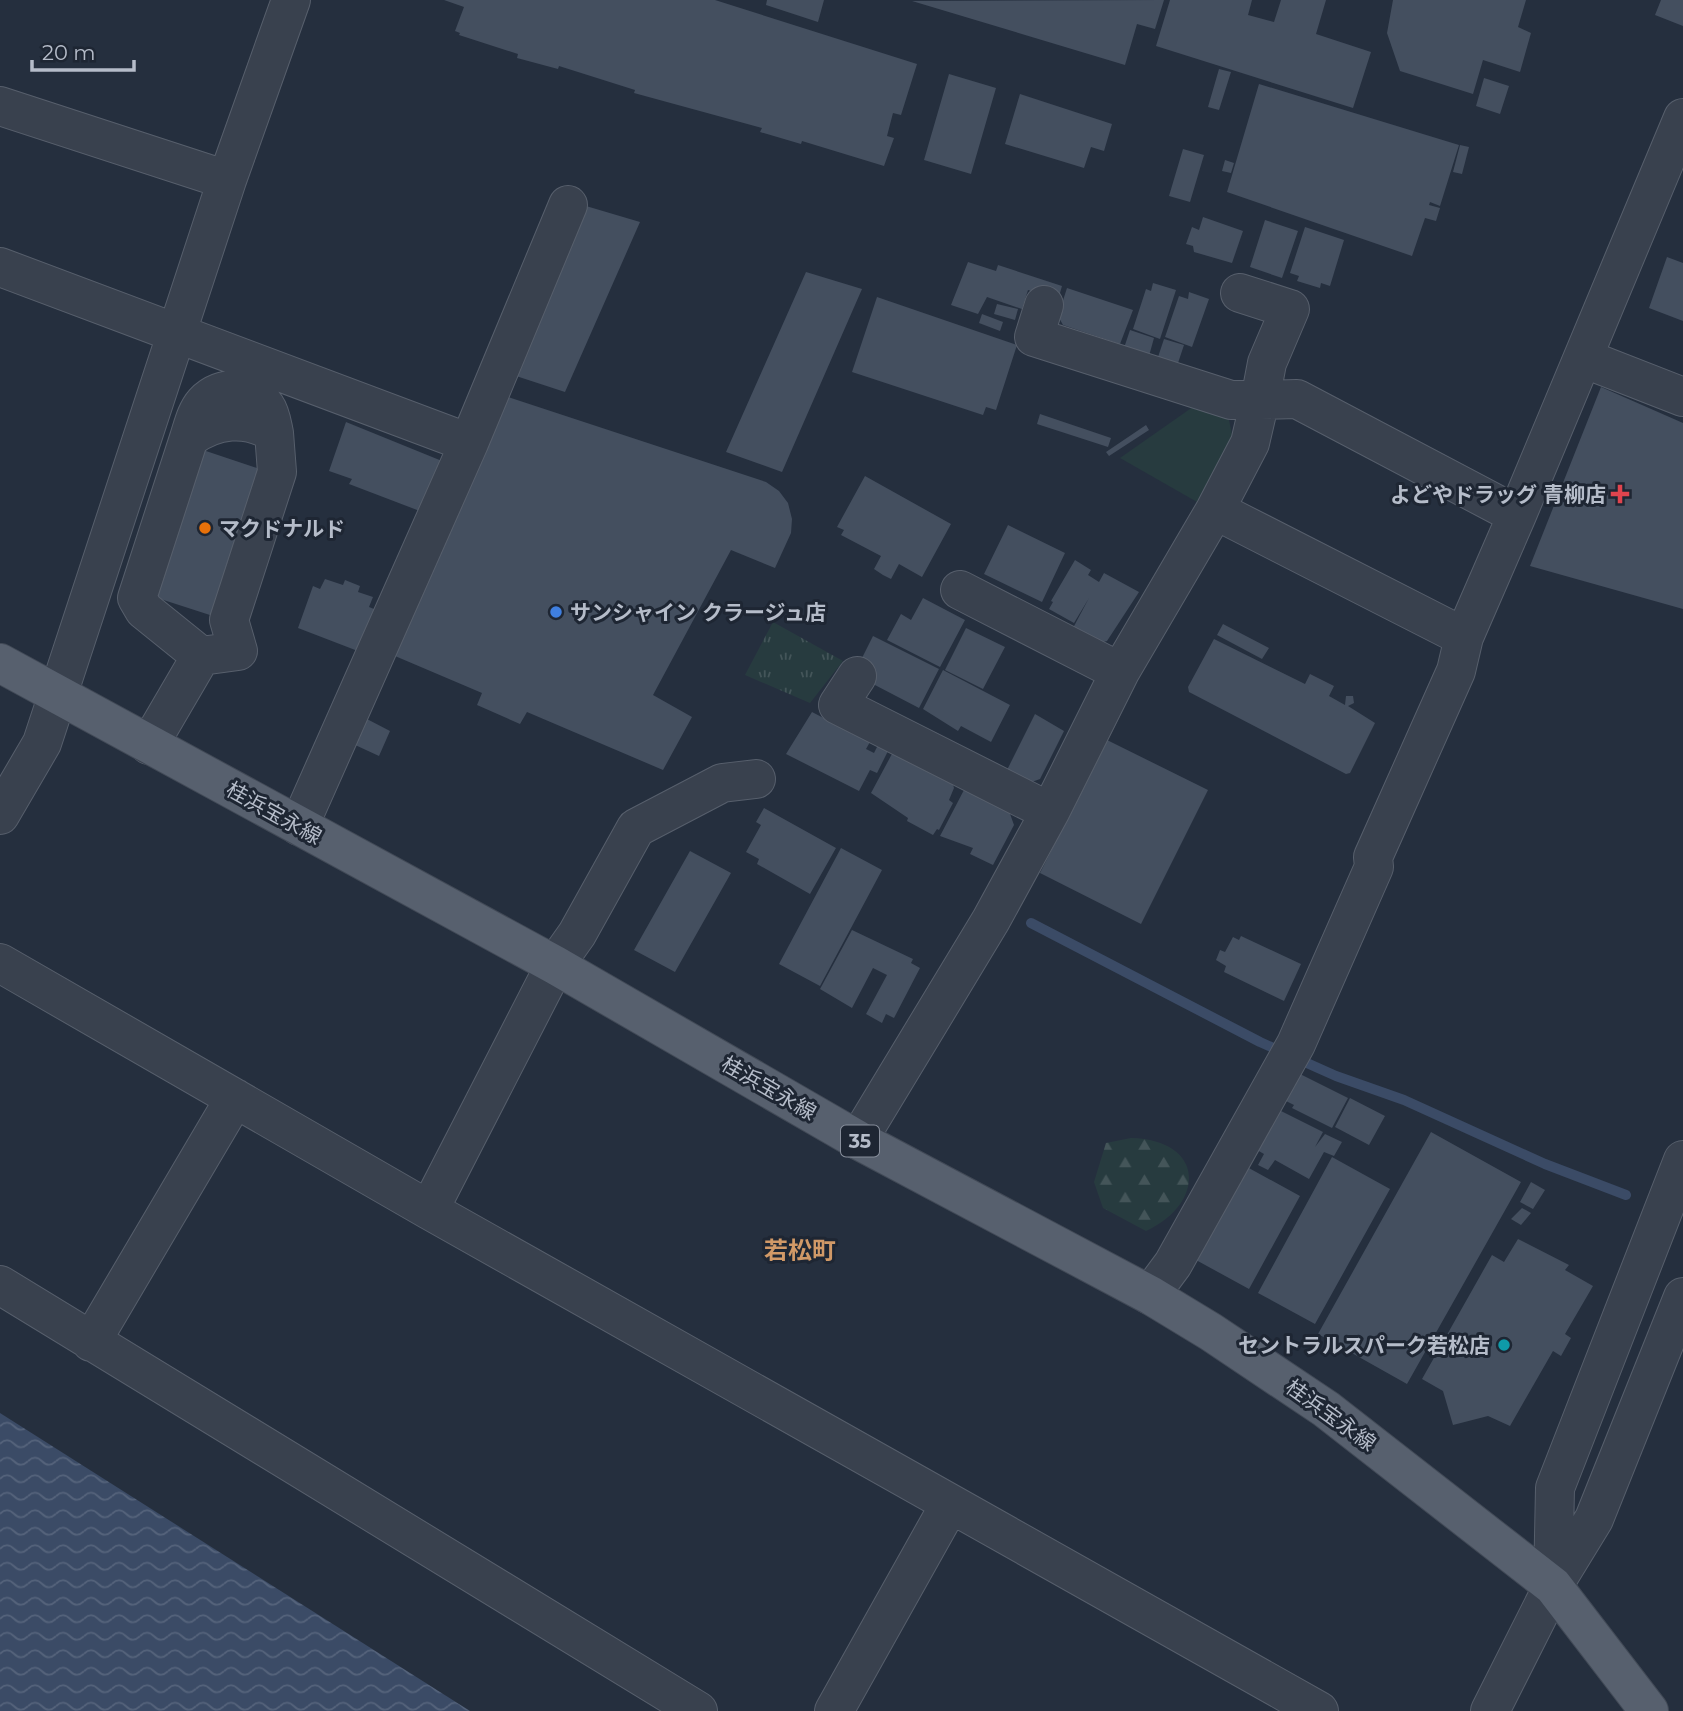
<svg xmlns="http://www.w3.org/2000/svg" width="1683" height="1711" font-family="Montserrat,'Noto Sans JP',sans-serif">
<defs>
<pattern id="grass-tufts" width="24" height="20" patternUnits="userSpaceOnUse" patternTransform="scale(1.75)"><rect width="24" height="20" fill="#273b3f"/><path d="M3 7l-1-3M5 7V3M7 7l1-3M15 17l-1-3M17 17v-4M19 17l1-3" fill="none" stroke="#445559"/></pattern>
<pattern id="forest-firs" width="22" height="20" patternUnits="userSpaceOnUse" patternTransform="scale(1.75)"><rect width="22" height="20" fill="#273b3f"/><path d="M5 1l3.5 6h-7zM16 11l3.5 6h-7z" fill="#445559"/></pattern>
<pattern id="water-waves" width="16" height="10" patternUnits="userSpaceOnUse" patternTransform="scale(1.75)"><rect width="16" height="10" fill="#3b4b66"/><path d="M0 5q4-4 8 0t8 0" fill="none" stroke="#55637b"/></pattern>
</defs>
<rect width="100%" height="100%" fill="#252f3e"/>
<path fill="url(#grass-tufts)" d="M773 622 843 661 810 703 745 675Z"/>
<path fill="url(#forest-firs)" d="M1131 1138C1205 1140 1206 1203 1146 1231L1103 1208 1094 1182 1106 1143Z"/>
<path fill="#273b3f" d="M1197 404 1229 420 1233 439 1197 502 1120 458Z"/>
<path fill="url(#water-waves)" d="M0 1413 470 1711H0Z"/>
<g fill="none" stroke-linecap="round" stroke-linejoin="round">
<path stroke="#3b4b66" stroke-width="10" d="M1031 923 1260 1042 1336 1076 1404 1100 1545 1164 1626 1195"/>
</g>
<path fill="#444f5f" d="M444 0H715L917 64 901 115 893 113 887 136 894 138 884 166 802 141 801 144 760 132 762 128 634 93 635 90 559 66 558 69 517 58 518 54 459 35 460 33 455 31 464 7Z
M767 0H824L818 22 766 5Z
M1164 0 1155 29 1137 24 1125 65 912 1Z
M1170 0H1252L1248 15 1274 22 1281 0H1326L1316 34 1371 52 1353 108 1156 46Z
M1393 0H1526L1518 27 1531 33 1520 72 1483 60 1473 94 1400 71 1387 33Z
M1661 0H1683V26L1655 15Z
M1219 69 1231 72 1219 110 1208 107Z
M949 74 996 88 971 174 924 160Z
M1484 78 1509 86 1500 114 1476 106Z
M1259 84 1459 145 1440 206 1430 202 1429 205 1440 208 1436 221 1425 218 1412 256 1227 192Z
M1020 94 1112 124 1104 151 1091 147 1084 168 1005 144Z
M1460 145 1469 147 1462 174 1453 172Z
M1183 149 1204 155 1190 202 1169 196Z
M1225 160 1234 163 1231 173 1222 171Z
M586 206 640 222 565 392 513 375Z
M1203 217 1243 231 1232 263 1194 252 1193 246 1186 244 1192 227 1199 230Z
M1265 220 1298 231 1282 278 1250 267Z
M1305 227 1344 240 1330 286 1321 283 1320 288 1297 281 1299 276 1290 273Z
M1667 257 1683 263V321L1649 308Z
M968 262 996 271 998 265 1062 286 1058 300 1028 290 1022 309 987 297 978 314 951 305Z
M806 272 862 289 782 472 726 452Z
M1153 283 1176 290 1160 339 1133 329 1146 289 1151 291Z
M1067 288 1133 310 1120 344 1063 325 1058 316Z
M1189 292 1209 299 1192 347 1165 337 1179 296 1188 299Z
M877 297 1017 345 996 410 986 407 983 415 852 372Z
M997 304 1018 309 1015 320 994 314Z
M982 314 1003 322 1000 331 979 323Z
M1130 330 1154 338 1149 356 1124 348Z
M1164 339 1184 345 1177 366 1157 360Z
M1601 387 1683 423V609L1530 566Z
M505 396 766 482 779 491 788 503 792 519 791 533 775 568 731 550 653 695 692 717 663 770 527 712 520 724 477 705 482 693 395 656Z
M1040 414 1111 438 1108 447 1037 424Z
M346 422 442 461 425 513 349 484 352 479 329 471Z
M1146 425 1149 430 1109 456 1106 452Z
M197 448 266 471 213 616 145 594Z
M865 476 951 524 922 577 899 564 891 579 883 575 874 569 881 556 841 535 844 530 837 527Z
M1008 525 1065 553 1042 602 984 574Z
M1075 560 1091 570 1088 575 1099 582 1104 573 1139 592 1107 641 1100 643 1073 628 1089 598 1074 623 1049 609 1053 602 1051 601Z
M325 579 343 585 345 580 360 586 358 592 373 597 369 607 379 611 363 653 298 628 313 586 320 589Z
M923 598 965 620 940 667 887 640 901 614 911 620Z
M1223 624 1269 648 1262 659 1217 635Z
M966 628 1005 647 983 689 945 670Z
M873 636 939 669 919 708 873 684 858 666Z
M1214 639 1305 684 1310 674 1334 686 1329 696 1345 705 1346 696H1353L1354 703 1348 706 1375 723 1350 773 1346 774 1189 692 1188 687Z
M943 670 1010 705 991 742 961 726 958 731 923 709Z
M812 712 870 742 866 749 874 753 878 745 889 749 877 773 870 770 859 791 786 754Z
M1035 714 1064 731 1040 779 1026 784 1005 774Z
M365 718 390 731 379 756 353 744Z
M1107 740 1208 790 1141 924 1040 873Z
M893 752 952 781 954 788 949 800 953 803 939 830 937 829 933 835 907 821 908 818 871 793Z
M965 788 1009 811 1014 825 993 865 970 854 973 848 940 836Z
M764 808 836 848 810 894 757 864 759 859 746 852 761 825 756 822Z
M841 848 882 870 820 986 779 964Z
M690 851 731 873 675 972 634 950Z
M852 930 913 959 911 963 920 968 894 1018 886 1014 882 1023 866 1014 887 975 873 968 852 1008 820 989Z
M1241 936 1301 964 1284 1001 1224 972 1226 966 1216 960 1220 950 1225 952 1233 937 1239 940Z
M1300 1074 1348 1098 1332 1128 1292 1108 1294 1105 1286 1101Z
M1350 1098 1385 1116 1369 1145 1335 1127Z
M1277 1109 1323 1132 1315 1147 1325 1134 1342 1142 1334 1156 1324 1152 1309 1179 1275 1160 1268 1170 1258 1165 1264 1154 1257 1150Z
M1431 1132 1521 1182 1407 1384 1318 1334Z
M1332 1157 1390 1189 1315 1324 1258 1293Z
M1247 1167 1300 1196 1249 1289 1196 1260Z
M1531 1182 1545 1190 1533 1209 1520 1202Z
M1522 1208 1531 1213 1521 1225 1511 1219Z
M1518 1239 1569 1265 1565 1270 1593 1286 1565 1334 1571 1338 1561 1356 1553 1351 1510 1426 1488 1416 1453 1425 1443 1391 1422 1379 1492 1255 1504 1262Z"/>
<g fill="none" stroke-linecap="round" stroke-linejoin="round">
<g stroke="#575f6c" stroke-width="40">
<path id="minor" d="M0 106 227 180
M0 267 469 443
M1044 305 1034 337 1231 400H1260L1267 363 1290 309 1240 293
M1583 358 1683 397
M189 438C193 426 196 412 204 403 221 384 253 386 266 407 271 414 272 424 274 433
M1215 510 1464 637 1517 515
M960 590 1120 672
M857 676 838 705 1050 812
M149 745 201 656 238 651 229 620 277 472 274 433C246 415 215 419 189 438L137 598 144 610 201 656
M0 815 42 743 227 180 291 0
M299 826 469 443 568 205
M0 963 429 1210 1319 1711
M858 1140 991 920 1050 812 1120 672 1215 510 1250 443 1260 400 1297 399 1517 515 1683 118
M429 1210 555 965 577 934 636 828 722 783 756 779
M0 1285 698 1711
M1150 1295 1173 1264 1296 1044 1374 867 1373 857 1456 671 1464 637
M91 1342 235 1098
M1553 1584 1555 1488 1683 1160
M834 1711 950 1504
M1490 1711 1553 1586 1594 1519 1683 1297"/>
</g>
<g stroke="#424a57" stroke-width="40">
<path id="major" d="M0 663 555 965 858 1140 1150 1295 1211 1332 1326 1409 1553 1586 1649 1711"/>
</g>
<use href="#minor" stroke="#39414e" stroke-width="38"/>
<use href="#major" stroke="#57606e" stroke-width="38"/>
</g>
<path fill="#e0444e" stroke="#1e2633" stroke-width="2.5" d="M1616.5 483.5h7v7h7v7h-7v7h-7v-7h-7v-7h7z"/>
<circle fill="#e8710a" stroke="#1e2633" stroke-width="2.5" cx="205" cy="528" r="7"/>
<circle fill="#3f7fe0" stroke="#1e2633" stroke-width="2.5" cx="556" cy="612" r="7"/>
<circle fill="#0f9aa8" stroke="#1e2633" stroke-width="2.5" cx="1504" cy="1345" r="7"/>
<g text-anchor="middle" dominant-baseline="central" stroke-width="6" stroke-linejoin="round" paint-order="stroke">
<rect fill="#1e2633" stroke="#888f9c" stroke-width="2" x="841" y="1125.5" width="38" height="31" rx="5"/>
<g font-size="19" font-weight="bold" fill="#b5bcc9">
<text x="860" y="1141">35</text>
</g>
<g font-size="21" font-weight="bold" fill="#b5bcc9" stroke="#1e2633" text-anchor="end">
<text x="1606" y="494">よどやドラッグ 青柳店</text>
<text x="219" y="528" text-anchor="start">マクドナルド</text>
<text x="570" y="612" text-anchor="start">サンシャイン クラージュ店</text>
<text x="1490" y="1345">セントラルスパーク若松店</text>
</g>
<g font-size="21" fill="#b5bcc9" stroke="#1e2633">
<text transform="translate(274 813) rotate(29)">桂浜宝永線</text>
<text transform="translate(769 1088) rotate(30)">桂浜宝永線</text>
<text transform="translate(1331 1415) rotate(36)">桂浜宝永線</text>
</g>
<g font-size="24" font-weight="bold" fill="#d19967" stroke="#1e2633">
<text x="800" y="1250">若松町</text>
</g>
</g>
<path d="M32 60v10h102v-10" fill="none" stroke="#b5bcc9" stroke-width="3.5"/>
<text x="42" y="60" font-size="21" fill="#b5bcc9" stroke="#1e2633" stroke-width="5" paint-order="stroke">20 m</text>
</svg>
